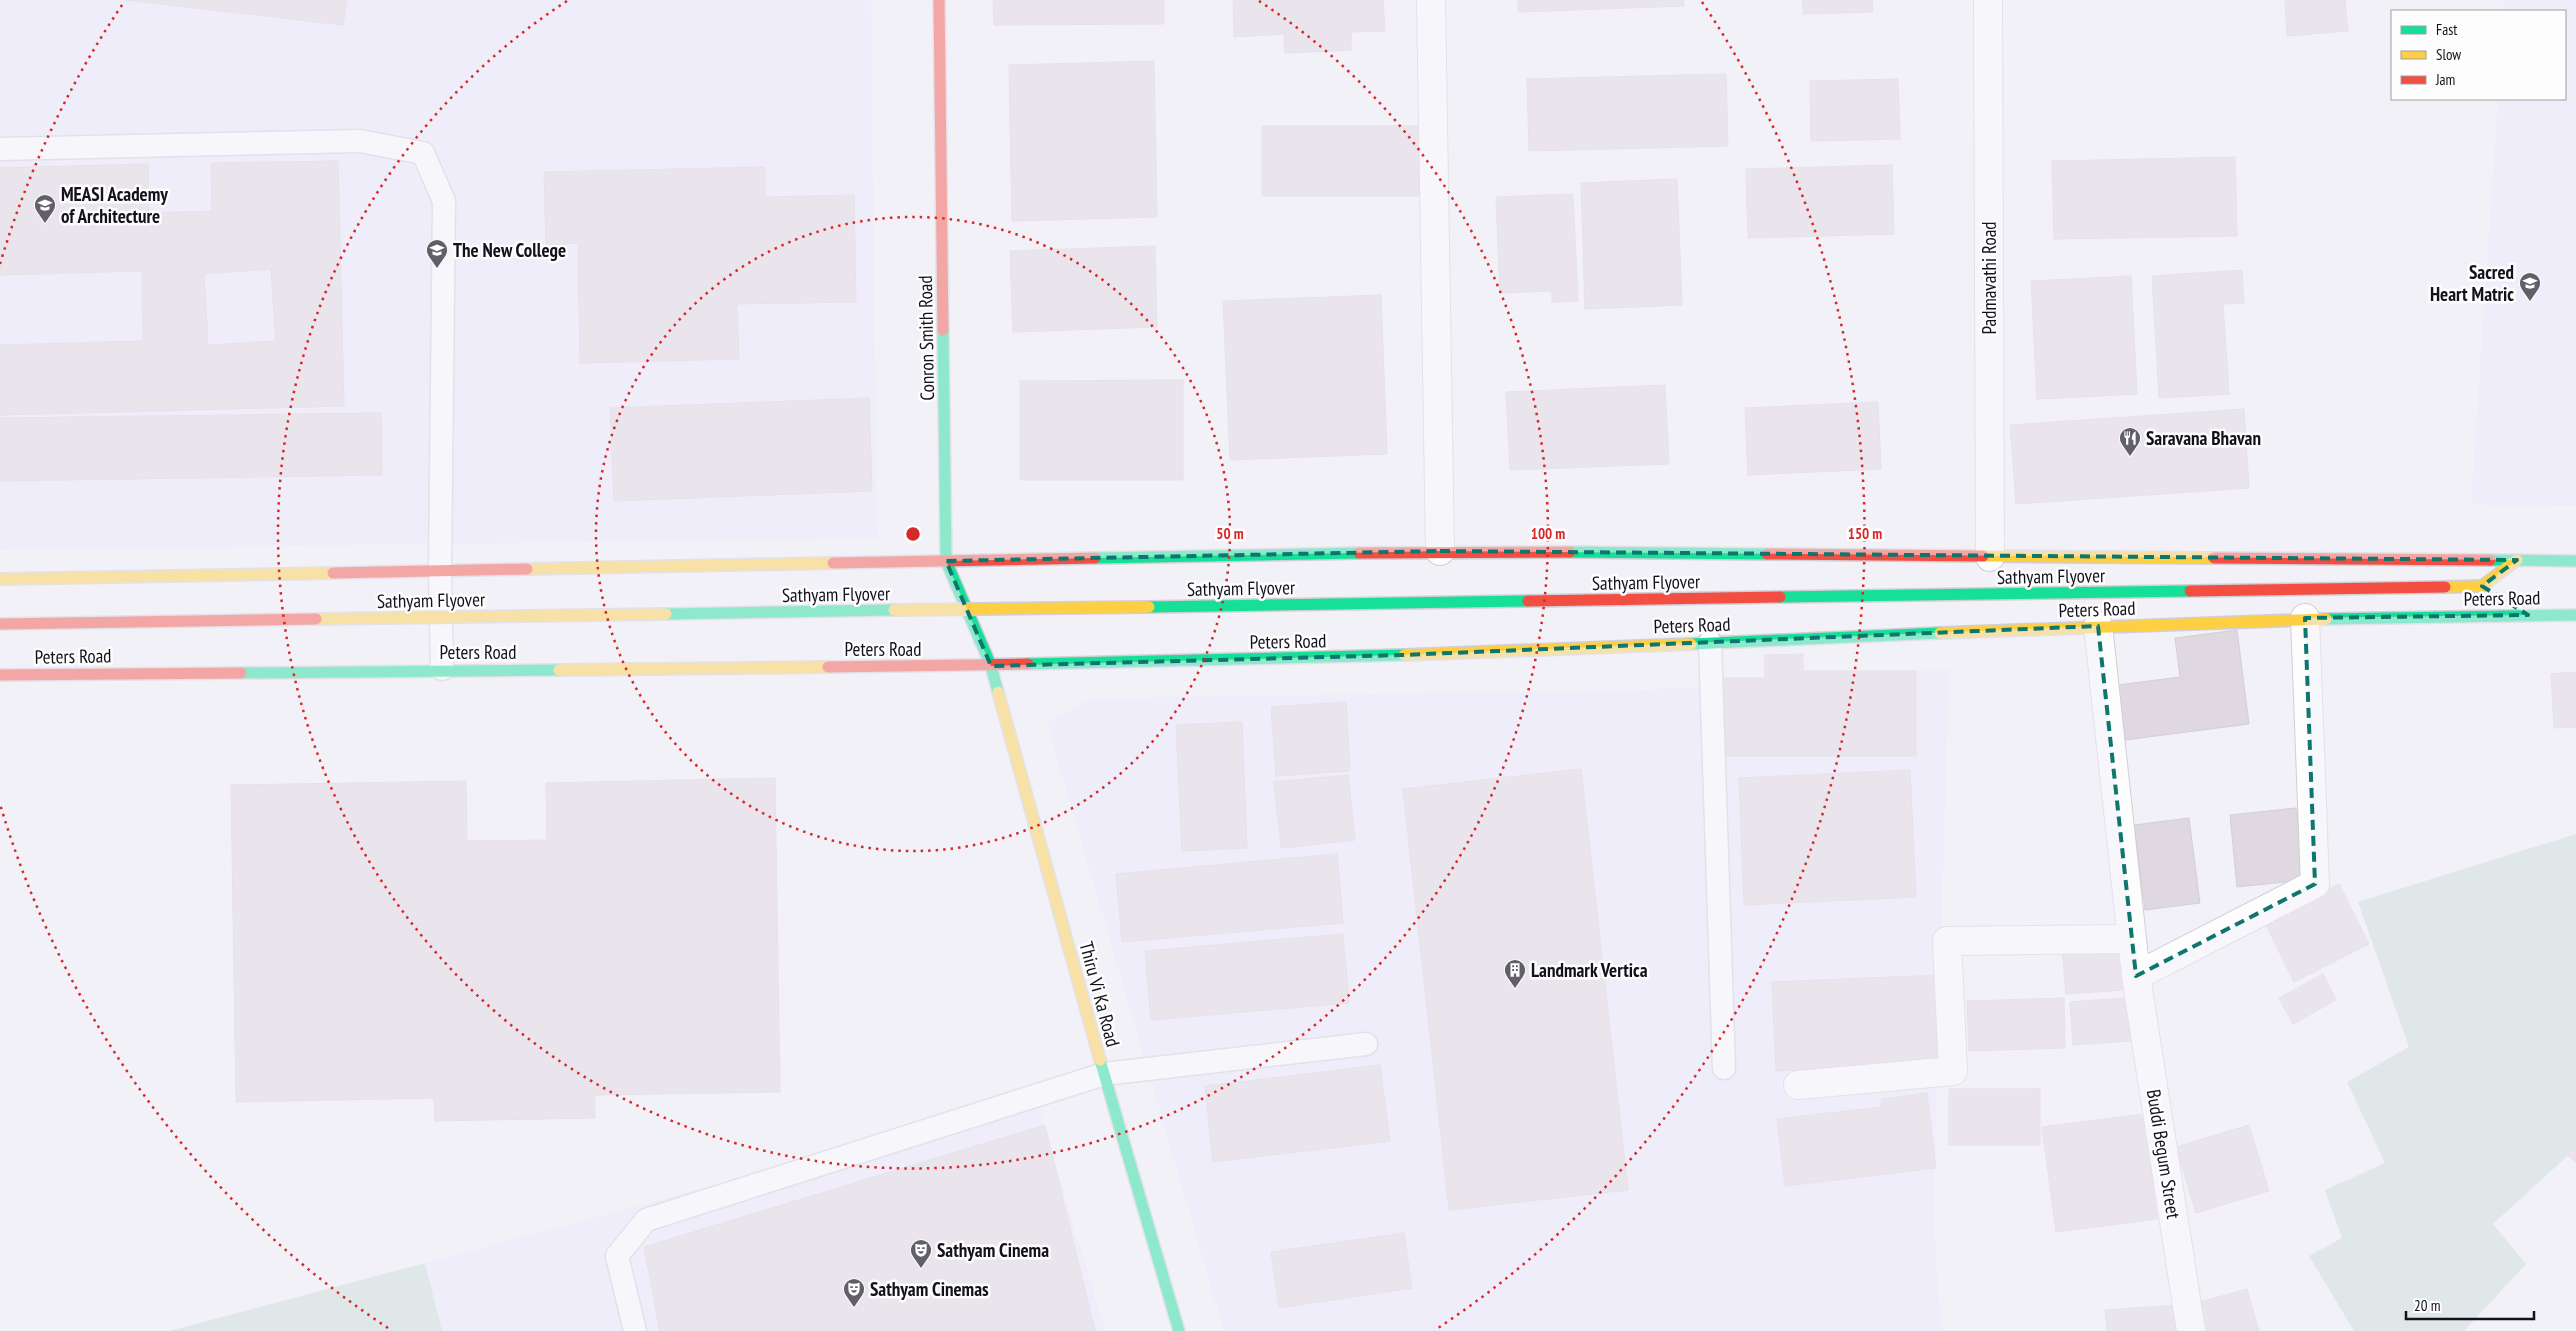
<svg xmlns="http://www.w3.org/2000/svg" width="2576" height="1331" font-family="'PT Sans Narrow',sans-serif">
<rect width="100%" height="100%" fill="#f2f1f7"/>
<path fill="#ebe8fb" d="M0 0H871L877 538 0 550Z
M2505 0H2576V506L2471 505 2498 99H2565V11H2504Z
M1949 669 1933 1211 1941 1331H1224L1047 724 1092 698 1646 690Z
M1036 1099 1105 1331H442L425 1263Z"/>
<path fill="#cadcd5" d="M2576 834V1148L2493 1224 2526 1264 2464 1331H2354L2309 1256 2342 1238 2325 1190 2385 1163 2347 1082 2409 1047 2358 902Z
M425 1263 442 1331H169Z"/>
<path fill="#e0d8e0" stroke="#d5cfd5" fill-rule="evenodd" d="M125 0H347L343 25Z
M993 0H1164V24L994 25Z
M1233 0H1383L1385 31 1351 32V50L1285 53 1284 34 1234 37Z
M1518 0H1684V6L1518 12Z
M1803 0H1872L1873 12 1803 14Z
M2285 0H2345L2348 31 2287 36Z
M1154 61 1157 217 1012 221 1009 65Z
M1726 74 1728 146 1529 151 1527 79Z
M1898 79 1900 139 1811 141 1810 81Z
M1262 126H1430V196H1262Z
M2235 157 2237 236 2054 239 2052 161Z
M338 161 344 406 0 415V345L143 341 142 271 0 275V168L148 164 149 213 212 211 211 163ZM271 269 276 341 208 345 204 274Z
M1892 165 1894 234 1748 238 1746 169Z
M765 167V197L854 195 856 302 737 304 739 359 580 363 578 243 546 245 544 172Z
M1677 179 1682 305 1585 309 1581 183Z
M1573 194 1578 301 1552 302V291L1500 293 1496 197Z
M1155 246 1157 327 1013 332 1010 251Z
M2242 270 2244 303 2223 304 2229 394 2159 398 2152 276Z
M2131 276 2137 394 2037 399 2031 281Z
M1381 295 1387 454 1230 460 1223 301Z
M1183 380V480H1020V381Z
M1665 385 1669 464 1510 470 1506 392Z
M869 398 872 491 614 501 610 408Z
M1878 402 1881 469 1748 475 1745 408Z
M2244 409 2249 488 2016 504 2010 425Z
M381 413 382 475 0 481V418Z
M2237 630 2249 724 2125 740 2118 685 2180 677 2175 638Z
M1803 654V671H1916V756H1720V678H1765V655Z
M2576 672V727L2554 728 2551 674Z
M1346 702 1350 771 1276 776 1271 707Z
M1242 722 1247 848 1182 851 1176 725Z
M1581 769 1628 1190 1449 1210 1403 789Z
M1910 770 1916 897 1744 905 1739 778Z
M1348 775 1355 840 1281 848 1274 782Z
M775 778 780 1092 595 1095V1118L435 1121 434 1098 236 1102 231 785 466 781 467 841 547 840 546 783Z
M2296 808 2304 880 2237 887 2230 815Z
M2189 818 2200 903 2145 910 2134 825Z
M1337 854 1343 923 1122 942 1116 874Z
M2339 884 2369 944 2294 982 2264 921Z
M1343 934 1349 1003 1151 1020 1145 951Z
M2122 943 2126 990 2066 994 2062 948Z
M2323 974 2336 1000 2293 1024 2279 998Z
M1939 975 1943 1062 1776 1071 1772 982Z
M2064 998 2065 1048 1969 1051 1967 1001Z
M2127 998 2130 1041 2073 1045 2070 1002Z
M1380 1065 1390 1141 1213 1162 1205 1086Z
M1949 1089H2040V1145H1949Z
M1927 1093 1936 1168 1785 1186 1777 1119 1882 1107 1881 1099Z
M2144 1114 2157 1219 2056 1232 2042 1127Z
M1045 1125 1095 1331H660L644 1247Z
M2249 1125 2269 1191 2196 1213 2176 1147Z
M2576 1146V1163L2567 1154Z
M1404 1233 1412 1288 1279 1308 1271 1252Z
M2247 1289 2259 1331H2201L2193 1304Z
M2179 1305 2181 1331H2107L2105 1310Z"/>
<g fill="none" stroke-linecap="round" stroke-linejoin="round">
<g stroke="#d0ced7" stroke-width="25">
<path id="lane" d="M0 149 360 141 423 153 444 201 440 570 442 669
M1710 642 1724 1068
M635 1331 617 1256 646 1220 1104 1074 1366 1044"/>
</g>
<g stroke="#d0ced7" stroke-width="30">
<path id="street" d="M1431 0 1440 551
M1988 0 1990 557
M2098 626 2136 976 2191 1331
M2136 976 2315 884 2305 618
M1798 1085 1953 1071 1947 941 2131 939"/>
</g>
<g stroke="#d0ced7" stroke-width="14">
<path id="fast" d="M943 330 946 561 991 666 998 692
M1570 552 1767 554
M1095 558 1359 553
M2490 560 2576 561
M2326 619 2576 615
M1691 644 1940 633
M1028 664 1404 655
M241 673 559 670
M1100 1060 1179 1331"/>
</g>
<g stroke="#d0ced7" stroke-width="14">
<path id="slow" d="M1983 556 2214 558
M527 569 833 563
M0 579 333 573
M2445 587 2482 586 2517 560
M1940 633 2326 619
M1404 655 1691 644
M559 670 828 667
M998 692 1100 1060"/>
</g>
<g stroke="#d0ced7" stroke-width="14">
<path id="jam" d="M939 0 943 330
M1359 553 1570 552
M1767 554 1983 556
M2214 558 2490 560
M833 563 1095 558
M333 573 527 569
M828 667 1028 664
M0 675 241 673"/>
</g>
<use href="#lane" stroke="#fdfdfe" stroke-width="22"/>
<use href="#street" stroke="#fdfdfe" stroke-width="28"/>
<use href="#fast" stroke="#16e098" stroke-width="11"/>
<use href="#slow" stroke="#ffcf43" stroke-width="11"/>
<use href="#jam" stroke="#f24e42" stroke-width="11"/>
<g stroke="#d0ced7" stroke-width="14" stroke-linecap="butt">
<path id="fast-bridge" d="M1780 597 2190 591
M1149 607 1528 601
M666 614 894 610"/>
</g>
<g stroke="#d0ced7" stroke-width="14" stroke-linecap="butt">
<path id="slow-bridge" d="M894 610 1149 607
M316 619 666 614"/>
</g>
<g stroke="#d0ced7" stroke-width="14" stroke-linecap="butt">
<path id="jam-bridge" d="M2190 591 2445 587
M1528 601 1780 597
M0 624 316 619"/>
</g>
<use href="#fast-bridge" stroke="#16e098" stroke-width="11"/>
<use href="#slow-bridge" stroke="#ffcf43" stroke-width="11"/>
<use href="#jam-bridge" stroke="#f24e42" stroke-width="11"/>
</g>
<path d="M0 0H2576V1331H0ZM1440 551 2517 560 2482 586 2528 615 2305 618 2315 884 2136 976 2098 626 1402 655 991 666 946 561Z" fill="#f2f1f7" fill-opacity=".55" fill-rule="evenodd"/>
<path fill="none" stroke="#0f766e" stroke-width="4" stroke-dasharray="10 6" stroke-linejoin="round" d="M1440 551 2517 560 2482 586 2528 615 2305 618 2315 884 2136 976 2098 626 1402 655 991 666 946 561Z"/>
<g fill="none" stroke="#d62828" stroke-width="2.5" stroke-dasharray="2.5 5">
<circle cx="913" cy="534" r="317"/>
<path d="M1259 1A635 635 0 1 1 567 1"/>
<path d="M388 1328A952 952 0 0 1 0 804M0 264A952 952 0 0 1 124 2M1702 2A952 952 0 0 1 1438 1328"/>
</g>
<defs>
<g id="university-pin" transform="scale(1.125)"><path d="M0 17L-7.5 6A9.5 9.5 0 1 1 7.5 6Z" fill="#615f68" stroke="#fdfdfd"/><path d="M0-5L7-2L0 1L-7-2ZM-4 1L0 2.5L4 1V4Q0 6-4 4Z" fill="#fff"/></g>
<g id="school-pin" transform="scale(1.125)"><path d="M0 17L-7.5 6A9.5 9.5 0 1 1 7.5 6Z" fill="#615f68" stroke="#fdfdfd"/><path d="M0-5L7-2L0 1L-7-2ZM-4 1L0 2.5L4 1V4Q0 6-4 4Z" fill="#fff"/></g>
<g id="restaurant-pin" transform="scale(1.125)"><path d="M0 17L-7.5 6A9.5 9.5 0 1 1 7.5 6Z" fill="#615f68" stroke="#fdfdfd"/><path d="M-5-6h1v4h1v-4h1v4h1v-4h1v5L-1.5 .5V6h-2V.5L-5-1ZM5-6V6H3V1.5H1.5Q1.5-4 5-6Z" fill="#fff"/></g>
<g id="building-pin" transform="scale(1.125)"><path d="M0 17L-7.5 6A9.5 9.5 0 1 1 7.5 6Z" fill="#615f68" stroke="#fdfdfd"/><path d="M-4-6H4V6H1V3H-1V6H-4ZM-2.5-4.3h1.7v1.8h-1.7ZM.8-4.3h1.7v1.8H.8ZM-2.5-1h1.7V.8h-1.7ZM.8-1h1.7V.8H.8Z" fill="#fff"/></g>
<g id="theatre-pin" transform="scale(1.125)"><path d="M0 17L-7.5 6A9.5 9.5 0 1 1 7.5 6Z" fill="#615f68" stroke="#fdfdfd"/><path d="M-5-5.5Q0-4 5-5.5V0Q5 5 0 6Q-5 5-5 0ZM-3.3-2.5H-1v1.5H-3.3ZM1-2.5H3.3v1.5H1ZM-2.8 1Q0 5.5 2.8 1Z" fill="#fff"/></g>
</defs>
<g fill-rule="evenodd">
<use href="#university-pin" x="45" y="205"/>
<use href="#university-pin" x="437" y="250"/>
<use href="#school-pin" x="2530" y="283"/>
<use href="#restaurant-pin" x="2130" y="438"/>
<use href="#building-pin" x="1515" y="970"/>
<use href="#theatre-pin" x="921" y="1250"/>
<use href="#theatre-pin" x="854" y="1289"/>
</g>
<g text-anchor="middle" dominant-baseline="central" stroke-width="5" stroke-linejoin="round" paint-order="stroke">
<g font-size="19" font-weight="bold" fill="#13111b" stroke="#fdfdfd" text-anchor="start">
<text x="61" y="194">MEASI Academy<tspan x="61" dy="22">of Architecture</tspan></text>
<text x="453" y="250">The New College</text>
<text x="2514" y="272" text-anchor="end">Sacred<tspan x="2514" dy="22">Heart Matric</tspan></text>
<text x="2146" y="438">Saravana Bhavan</text>
<text x="1531" y="970">Landmark Vertica</text>
<text x="937" y="1250">Sathyam Cinema</text>
<text x="870" y="1289">Sathyam Cinemas</text>
</g>
<g font-size="19" fill="#13111b" stroke="#fdfdfd">
<text transform="translate(1989 278) rotate(-90)">Padmavathi Road</text>
<text transform="translate(926 338) rotate(-91)">Conron Smith Road</text>
<text transform="translate(2051 576) rotate(-1)">Sathyam Flyover</text>
<text transform="translate(1646 582) rotate(-1)">Sathyam Flyover</text>
<text transform="translate(1241 588) rotate(-1)">Sathyam Flyover</text>
<text transform="translate(836 594) rotate(-1)">Sathyam Flyover</text>
<text transform="translate(2502 598) rotate(-1)">Peters Road</text>
<text transform="translate(431 600) rotate(-1)">Sathyam Flyover</text>
<text transform="translate(2097 609) rotate(-2)">Peters Road</text>
<text transform="translate(1692 625) rotate(-2)">Peters Road</text>
<text transform="translate(1288 641) rotate(-1)">Peters Road</text>
<text x="883" y="649">Peters Road</text>
<text x="478" y="652">Peters Road</text>
<text transform="translate(73 656) rotate(-1)">Peters Road</text>
<text transform="translate(1100 994) rotate(75)">Thiru Vi Ka Road</text>
<text transform="translate(2164 1154) rotate(81)">Buddi Begum Street</text>
</g>
</g>
<circle cx="913" cy="534" r="8" fill="#d62828" stroke="#fdfdfd" stroke-width="2.5"/>
<g font-size="15" text-anchor="middle" font-weight="bold" fill="#d62828" stroke="#fdfdfd" stroke-width="5" stroke-linejoin="round" paint-order="stroke">
<text x="1230" y="539">50 m</text>
<text x="1548" y="539">100 m</text>
<text x="1865" y="539">150 m</text>
</g>
<rect x="2391" y="10" width="175" height="90" fill="#fdfdfd" stroke="#9f9fa3"/>
<rect x="2401" y="26" width="25" height="8" fill="#16e098" stroke="#9f9fa3"/>
<text x="2436" y="35" font-size="15" fill="#13111b">Fast</text>
<rect x="2401" y="51" width="25" height="8" fill="#ffcf43" stroke="#9f9fa3"/>
<text x="2436" y="60" font-size="15" fill="#13111b">Slow</text>
<rect x="2401" y="76" width="25" height="8" fill="#f24e42" stroke="#9f9fa3"/>
<text x="2436" y="85" font-size="15" fill="#13111b">Jam</text>
<path d="M2406 1311v8h128v-8" fill="none" stroke="#13111b" stroke-width="2.5"/>
<text x="2414" y="1311" font-size="15" fill="#13111b" stroke="#fdfdfd" stroke-width="4" paint-order="stroke">20 m</text>
</svg>
